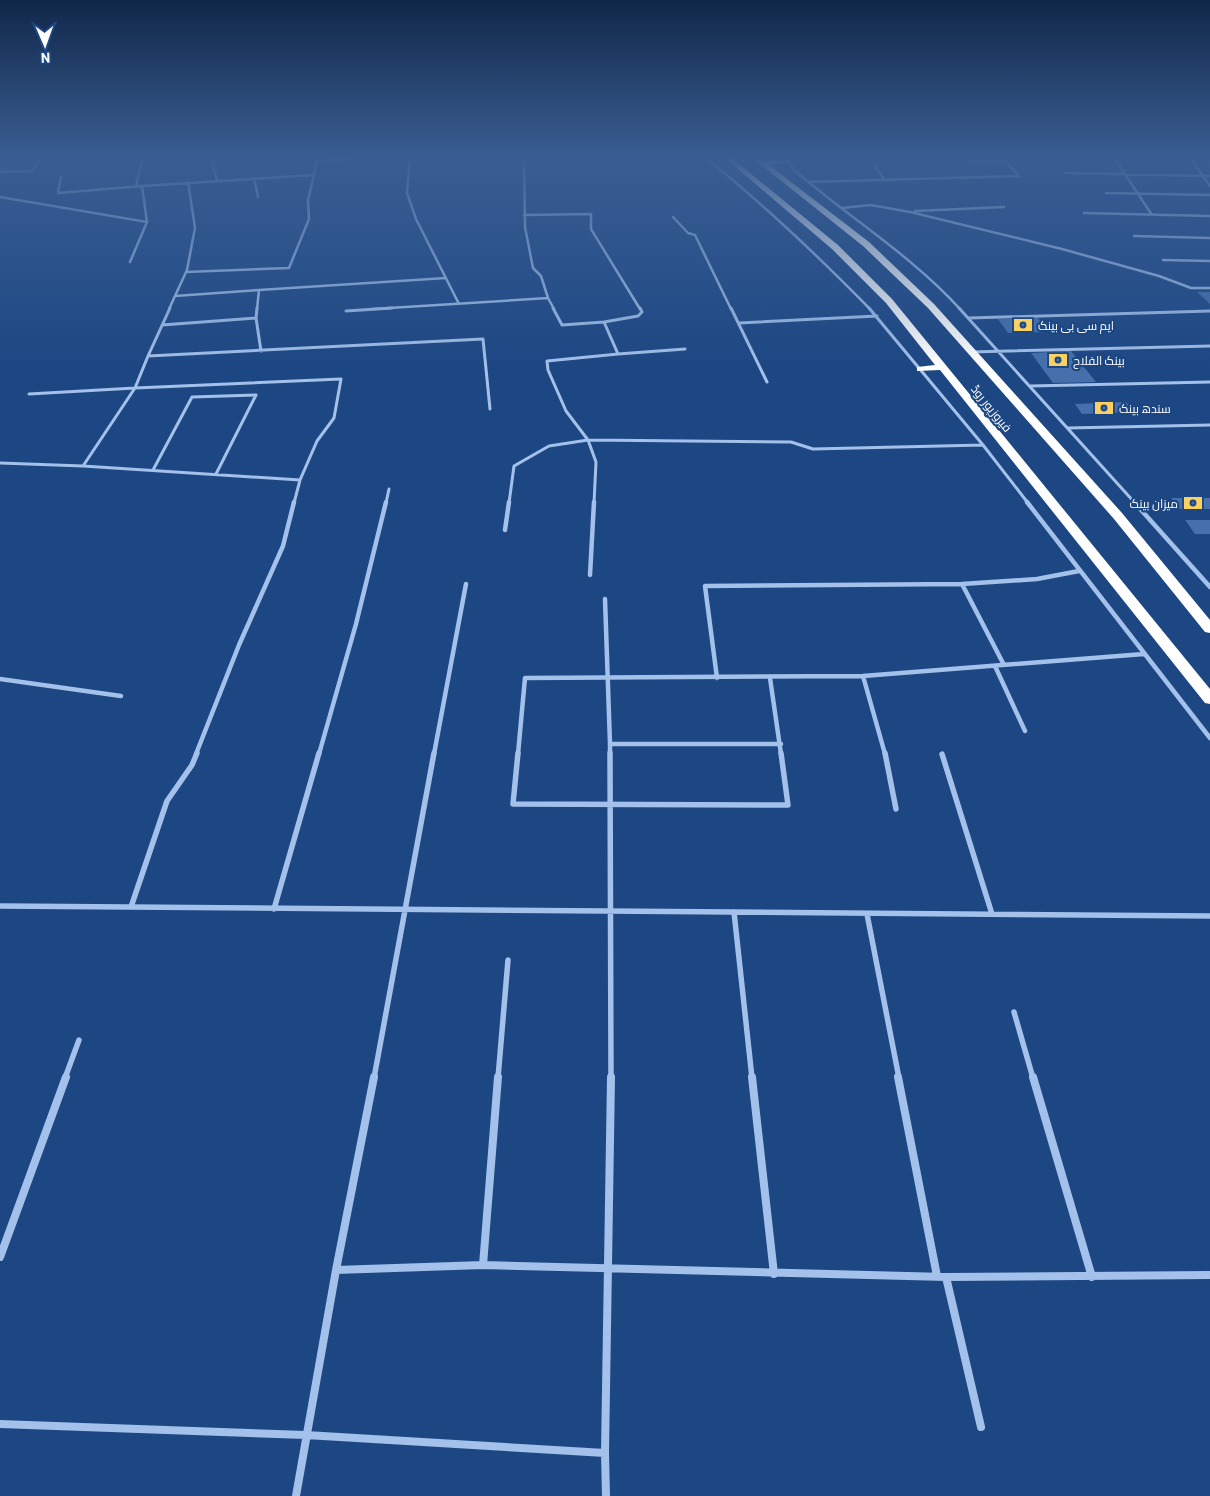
<svg xmlns="http://www.w3.org/2000/svg" width="1210" height="1496" font-family="Barlow,Cairo,sans-serif">
<rect width="100%" height="100%" fill="#1d4783"/>
<path fill="#4570ac" d="M1197 292H1210V304Z
M1038 318 1049 332 1008 333 998 319Z
M1071 351 1096 382 1053 383 1031 353Z
M1126 402 1134 412 1082 414 1075 404Z
M1171 498H1210V509H1179Z
M1185 520H1210V534H1195Z"/>
<g fill="none" stroke-linecap="round" stroke-linejoin="round">
<path stroke="#a3c1ea" stroke-width="2.5" d="M211 159 217 180
M410 159 407 193 416 219 459 304
M707 159C766 206 817 255 870 309
M788 159 793 169C848 217 911 255 960 309
M1115 159 1152 215
M1191 159 1210 186
M316 161 350 159
M968 162H1007
M874 165 884 179
M0 172 32 171 41 159
M1065 173 1210 176
M314 175 317 159
M61 176 58 193 142 186
M254 178 258 197
M808 182 1019 176 1004 159
M136 186 142 159
M1106 193 1210 195
M0 197 147 222
M842 208 871 205 910 212 1062 249 1159 276 1191 288H1210
M915 211 1004 207
M1084 213 1210 216
M524 215 591 214V229L640 309
M673 217 688 233 695 235 731 309
M1134 236 1210 238
M1163 260 1210 261
M130 262 147 222 142 186 314 175 308 200 309 219 289 268 186 272
M259 290 446 278
M175 296 259 290 257 309
M548 298 554 309
M169 309 187 270 195 228 188 182
M373 309 548 298 541 276 533 268 525 227 524 159"/>
<path stroke="#a3c1ea" stroke-width="3" d="M553 308 562 325 604 322 618 354 685 349
M731 308 767 382
M869 308 983 445 1028 503
M959 308 1135 503
M346 311 392 308
M256 318 261 351
M969 318 1210 311
M604 322 638 316 642 312 640 308
M739 323 877 316
M162 325 256 318 257 308
M971 352 1210 346
M148 356 170 308
M1030 386 1210 382
M29 394 135 388 83 466 300 480 294 503
M1068 428 1210 425
M0 463 83 466
M153 470 192 397 256 395 216 474
M300 480 317 441 334 418 341 379 135 388 148 356 483 339 490 409
M386 503 389 489
M509 503 514 466 549 446 588 440 791 442 813 449 983 445
M594 503 596 462 588 440 566 411 548 370 547 361 618 354"/>
<path stroke="#a3c1ea" stroke-width="4.5" d="M1027 502 1210 738
M1134 502 1210 587
M505 530 509 502
M590 575 594 502
M962 584 1037 579 1079 571
M605 599 610 744H781
M995 666 1025 731
M863 676 885 754
M717 678 705 586 962 584 1004 665
M770 678 781 754
M0 679 121 696
M610 744V754
M196 754 239 645 283 546 294 502
M319 754 356 624 386 502
M434 754 466 584
M518 754 525 678 863 676 1144 654"/>
<path stroke="#a3c1ea" stroke-width="5.5" d="M518 753 513 804 788 805 781 753
M610 753 611 1078
M885 753 896 809
M942 754 992 914
M0 906 1210 916
M131 907 167 801 192 765 197 753
M274 909 319 753
M734 912 752 1078
M867 914 899 1078
M1014 1012 1033 1078
M65 1078 79 1040
M374 1078 434 753
M498 1078 508 960"/>
<path stroke="#a3c1ea" stroke-width="8" d="M752 1077 774 1274
M898 1077 937 1276
M1033 1077 1092 1277
M0 1257 66 1077
M483 1265 498 1077
M336 1270 374 1077
M946 1277 981 1427
M0 1424 306 1435 605 1453 606 1496
M605 1453 611 1077
M296 1496 336 1270 483 1265 946 1277 1210 1275"/>
<path fill="#fff" fill-rule="evenodd" d="M726 159H733L838 245 892 299 1210 689V704L1205 703 940 370 917 371V367L935 365 886 303 832 249Z
M754 159 764 161 791 160 789 163 769 165 869 242 934 304 1122 513 1210 620V633L1205 632 1114 519 928 308 863 246Z"/>
</g>
<linearGradient id="sky" x2="0" y2="1"><stop stop-color="#102748"/><stop offset="0.43" stop-color="#3a5e93"/><stop offset="1" stop-color="#3a5e93" stop-opacity="0"/></linearGradient>
<rect width="1210" height="368" fill="url(#sky)"/>
<defs>
<g id="bank-bare" transform="scale(1.5)"><path d="M-6-4H6V4H-6ZM0-2.3a2.3 2.3 0 1 0 0 4.6a2.3 2.3 0 1 0 0-4.6Z" fill="#fad161" stroke="#1d4783" stroke-width="2.5" paint-order="stroke"/></g>
</defs>
<g fill-rule="evenodd">
<use href="#bank-bare" x="1023" y="325"/>
<use href="#bank-bare" x="1058" y="360"/>
<use href="#bank-bare" x="1104" y="408"/>
<use href="#bank-bare" x="1193" y="503"/>
</g>
<g text-anchor="middle" dominant-baseline="central" stroke-width="4.5" stroke-linejoin="round" paint-order="stroke">
<g font-size="12" fill="#fff" stroke="#1d4783" text-anchor="start">
<text x="1038" y="325">ایم سی بی بینک</text>
<text x="1073" y="360">بینک الفلاح</text>
<text x="1119" y="408">سندھ بینک</text>
<text x="1178" y="503" text-anchor="end">میزان بینک</text>
</g>
<g font-size="12" fill="#fff" stroke="#1d4783">
<text transform="translate(992 408) rotate(51)">فیروزپور روڈ</text>
</g>
</g>
<g transform="translate(45 45) rotate(178)" stroke="#1d4783" stroke-width="4" paint-order="stroke">
<path d="M0-4L9 19L0 12L-9 19Z" fill="#ffffff"/>
<text y="-8" font-size="14" font-weight="bold" text-anchor="middle" fill="#ffffff">N</text>
</g>
</svg>
